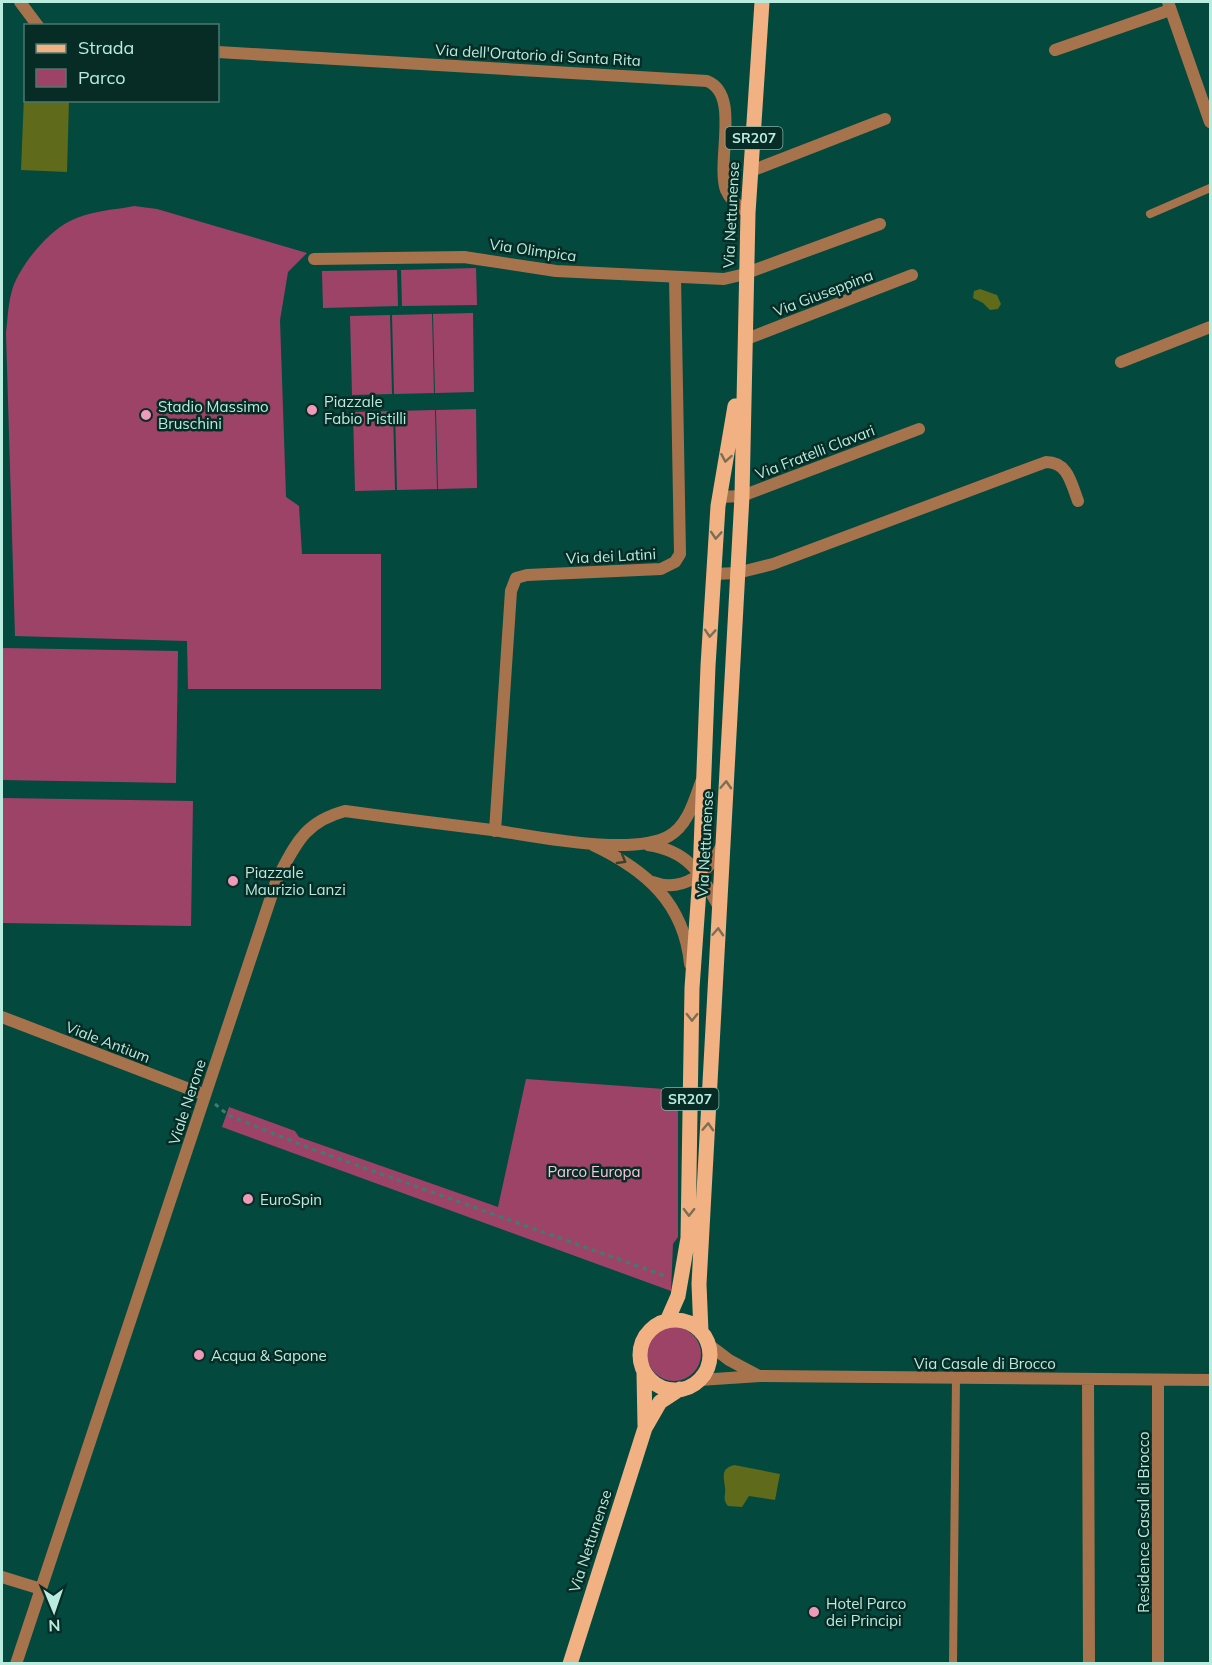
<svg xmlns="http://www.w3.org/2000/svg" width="1212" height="1665" font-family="Mulish,sans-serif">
<rect width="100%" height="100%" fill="#04493e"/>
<path fill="#9e4368" d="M134 206 157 209 307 253 288 272 280 320 286 497 299 506 302 554H381V689H188L187 641 15 636 6 333C8 317 8 302 13 287 22 263 48 232 70 221 89 211 114 210 134 206Z
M476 268 477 305 402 306 401 270Z
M397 270 398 306 323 308 322 271Z
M473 313 474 392 435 393 433 314Z
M432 314 434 393 394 394 392 315Z
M390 315 392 394 352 395 350 316Z
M476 409 477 488 438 489 436 410Z
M435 410 437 489 397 490 395 411Z
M393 411 395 490 355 491 353 412Z
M2 648 178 651 176 783 2 780Z
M2 798 193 801 191 926 2 923Z
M526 1079 678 1090V1237L673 1244 671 1291 222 1127 229 1107 295 1131 299 1137 498 1207Z
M647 1354a27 27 0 1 1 54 0a27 27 0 1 1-54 0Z"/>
<path fill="#5f6a1a" d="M24 95 26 100 69 101 67 172 21 170Z
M980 289 997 295 1001 304 998 309 990 310 983 303 973 298 974 291Z
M734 1465 780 1474 775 1500 749 1496 742 1507 728 1506C722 1499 726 1496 725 1488 724 1477 720 1469 734 1465Z"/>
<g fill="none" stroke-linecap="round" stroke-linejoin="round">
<path stroke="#3d7c70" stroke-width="3" stroke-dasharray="4.5 4.5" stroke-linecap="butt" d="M215 1104 228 1115 309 1148 668 1277"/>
<path stroke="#a7734d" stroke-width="8" d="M1150 214 1210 188
M953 1664 956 1378"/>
<path stroke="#a7734d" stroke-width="12" d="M20 2 38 26
M1168 2 1210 122
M1055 50 1170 10
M218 52 707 81C741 94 716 161 726 190 730 200 739 207 748 213
M751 171 885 119
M314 259 464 257 556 271 724 279 741 275 880 224
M744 340 912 275
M1121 362 1210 327
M720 497 742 496 919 429
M714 574 737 573 773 564 1046 462C1068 462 1071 483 1078 501
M495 831 511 591 516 578 527 575 661 569 675 562 680 554 675 277
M593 845C646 870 684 903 690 964
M648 845C689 851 700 873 719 907
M653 882C682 893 709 873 721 847
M2 1017 205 1095
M708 1344 729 1360 759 1376
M1088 1379 1089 1664
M699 1380 760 1376 1210 1380
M1158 1380V1664
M2 1577 41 1589
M16 1664 277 879C296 844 304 822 345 811 394 818 443 824 492 830 535 836 631 857 669 836 688 825 694 801 701 782"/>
<path stroke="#f1b183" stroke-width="15" d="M640 1355a35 35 0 1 1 70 0a35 35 0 1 1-70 0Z
M667 1321 678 1296 688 1238 692 988 700 875 708 666 718 506 735 406
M701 1332 699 1284 742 496 748 213 762 2
M644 1373 645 1425
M570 1664 645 1428 660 1402 680 1389"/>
</g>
<defs><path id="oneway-chevron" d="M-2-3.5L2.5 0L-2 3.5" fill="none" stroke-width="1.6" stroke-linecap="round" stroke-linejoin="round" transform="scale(1.5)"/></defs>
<g stroke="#7c6e54">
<use href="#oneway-chevron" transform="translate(726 458) rotate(100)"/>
<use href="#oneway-chevron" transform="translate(716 535) rotate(94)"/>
<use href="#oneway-chevron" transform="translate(710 633) rotate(94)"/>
<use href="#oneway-chevron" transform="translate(726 785) rotate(-87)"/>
<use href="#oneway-chevron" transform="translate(718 932) rotate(-87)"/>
<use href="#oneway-chevron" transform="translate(692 1017) rotate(91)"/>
<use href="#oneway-chevron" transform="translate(708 1127) rotate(-87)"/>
<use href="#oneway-chevron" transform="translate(689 1212) rotate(91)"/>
</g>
<use stroke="#364131" href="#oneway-chevron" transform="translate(622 860) rotate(30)"/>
<g fill="#ef9ab8" stroke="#062c25" stroke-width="2">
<circle cx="312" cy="410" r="6"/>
<circle cx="146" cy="415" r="6"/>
<circle cx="233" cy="881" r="6"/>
<circle cx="248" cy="1199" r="6"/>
<circle cx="199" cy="1355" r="6"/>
<circle cx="814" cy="1612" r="6"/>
</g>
<g text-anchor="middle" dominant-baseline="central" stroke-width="5" stroke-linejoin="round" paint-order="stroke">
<g fill="#062c25" stroke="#83b2a6" stroke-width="1.5">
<rect x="725.5" y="127" width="57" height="22" rx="4.5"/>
<rect x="661.5" y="1088" width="57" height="22" rx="4.5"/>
</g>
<g font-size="14" font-weight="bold" fill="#b9ebde">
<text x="754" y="138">SR207</text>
<text x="690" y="1099">SR207</text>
</g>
<g font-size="15" fill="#b9ebde" stroke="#062c25">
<text transform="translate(538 55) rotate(3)">Via dell'Oratorio di Santa Rita</text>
<text transform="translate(731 215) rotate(-87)">Via Nettunense</text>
<text transform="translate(533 250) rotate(8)">Via Olimpica</text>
<text transform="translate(823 293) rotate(-21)">Via Giuseppina</text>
<text transform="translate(815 452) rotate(-21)">Via Fratelli Clavari</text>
<text transform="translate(611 556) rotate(-3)">Via dei Latini</text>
<text transform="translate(705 844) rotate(-87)">Via Nettunense</text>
<text transform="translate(108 1042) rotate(21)">Viale Antium</text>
<text transform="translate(187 1102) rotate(-72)">Viale Nerone</text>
<text x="985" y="1363">Via Casale di Brocco</text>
<text transform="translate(1143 1522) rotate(-90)">Residence Casal di Brocco</text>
<text transform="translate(590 1541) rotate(-72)">Via Nettunense</text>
</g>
<g font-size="15" fill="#b9ebde" stroke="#062c25" text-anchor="start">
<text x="324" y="401">Piazzale<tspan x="324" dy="17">Fabio Pistilli</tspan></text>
<text x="158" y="406">Stadio Massimo<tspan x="158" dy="17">Bruschini</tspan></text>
<text x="245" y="872">Piazzale<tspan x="245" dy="17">Maurizio Lanzi</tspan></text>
<text x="260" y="1199">EuroSpin</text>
<text x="211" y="1355">Acqua &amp; Sapone</text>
<text x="826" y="1603">Hotel Parco<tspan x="826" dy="17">dei Principi</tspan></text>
</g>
<g font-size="15" fill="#fac6d7" stroke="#062c25">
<text x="594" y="1171">Parco Europa</text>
</g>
</g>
<rect width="1212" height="1665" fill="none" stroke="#b9ebde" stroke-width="6"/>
<rect x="24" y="24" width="195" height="78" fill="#062c25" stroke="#4e786f" stroke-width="1.5"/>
<rect x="36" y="44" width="30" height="9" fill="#f1b183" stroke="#4e786f" stroke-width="1.5"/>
<text x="78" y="54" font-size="18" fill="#b9ebde">Strada</text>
<rect x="36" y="69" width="30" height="18" fill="#9e4368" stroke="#4e786f" stroke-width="1.5"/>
<text x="78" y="84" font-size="18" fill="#b9ebde">Parco</text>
<g transform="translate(54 1611) rotate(178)" stroke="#062c25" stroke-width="4.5" paint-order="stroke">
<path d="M0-4.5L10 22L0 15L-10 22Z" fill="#b9ebde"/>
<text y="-9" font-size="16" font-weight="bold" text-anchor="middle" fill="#b9ebde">N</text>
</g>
</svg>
